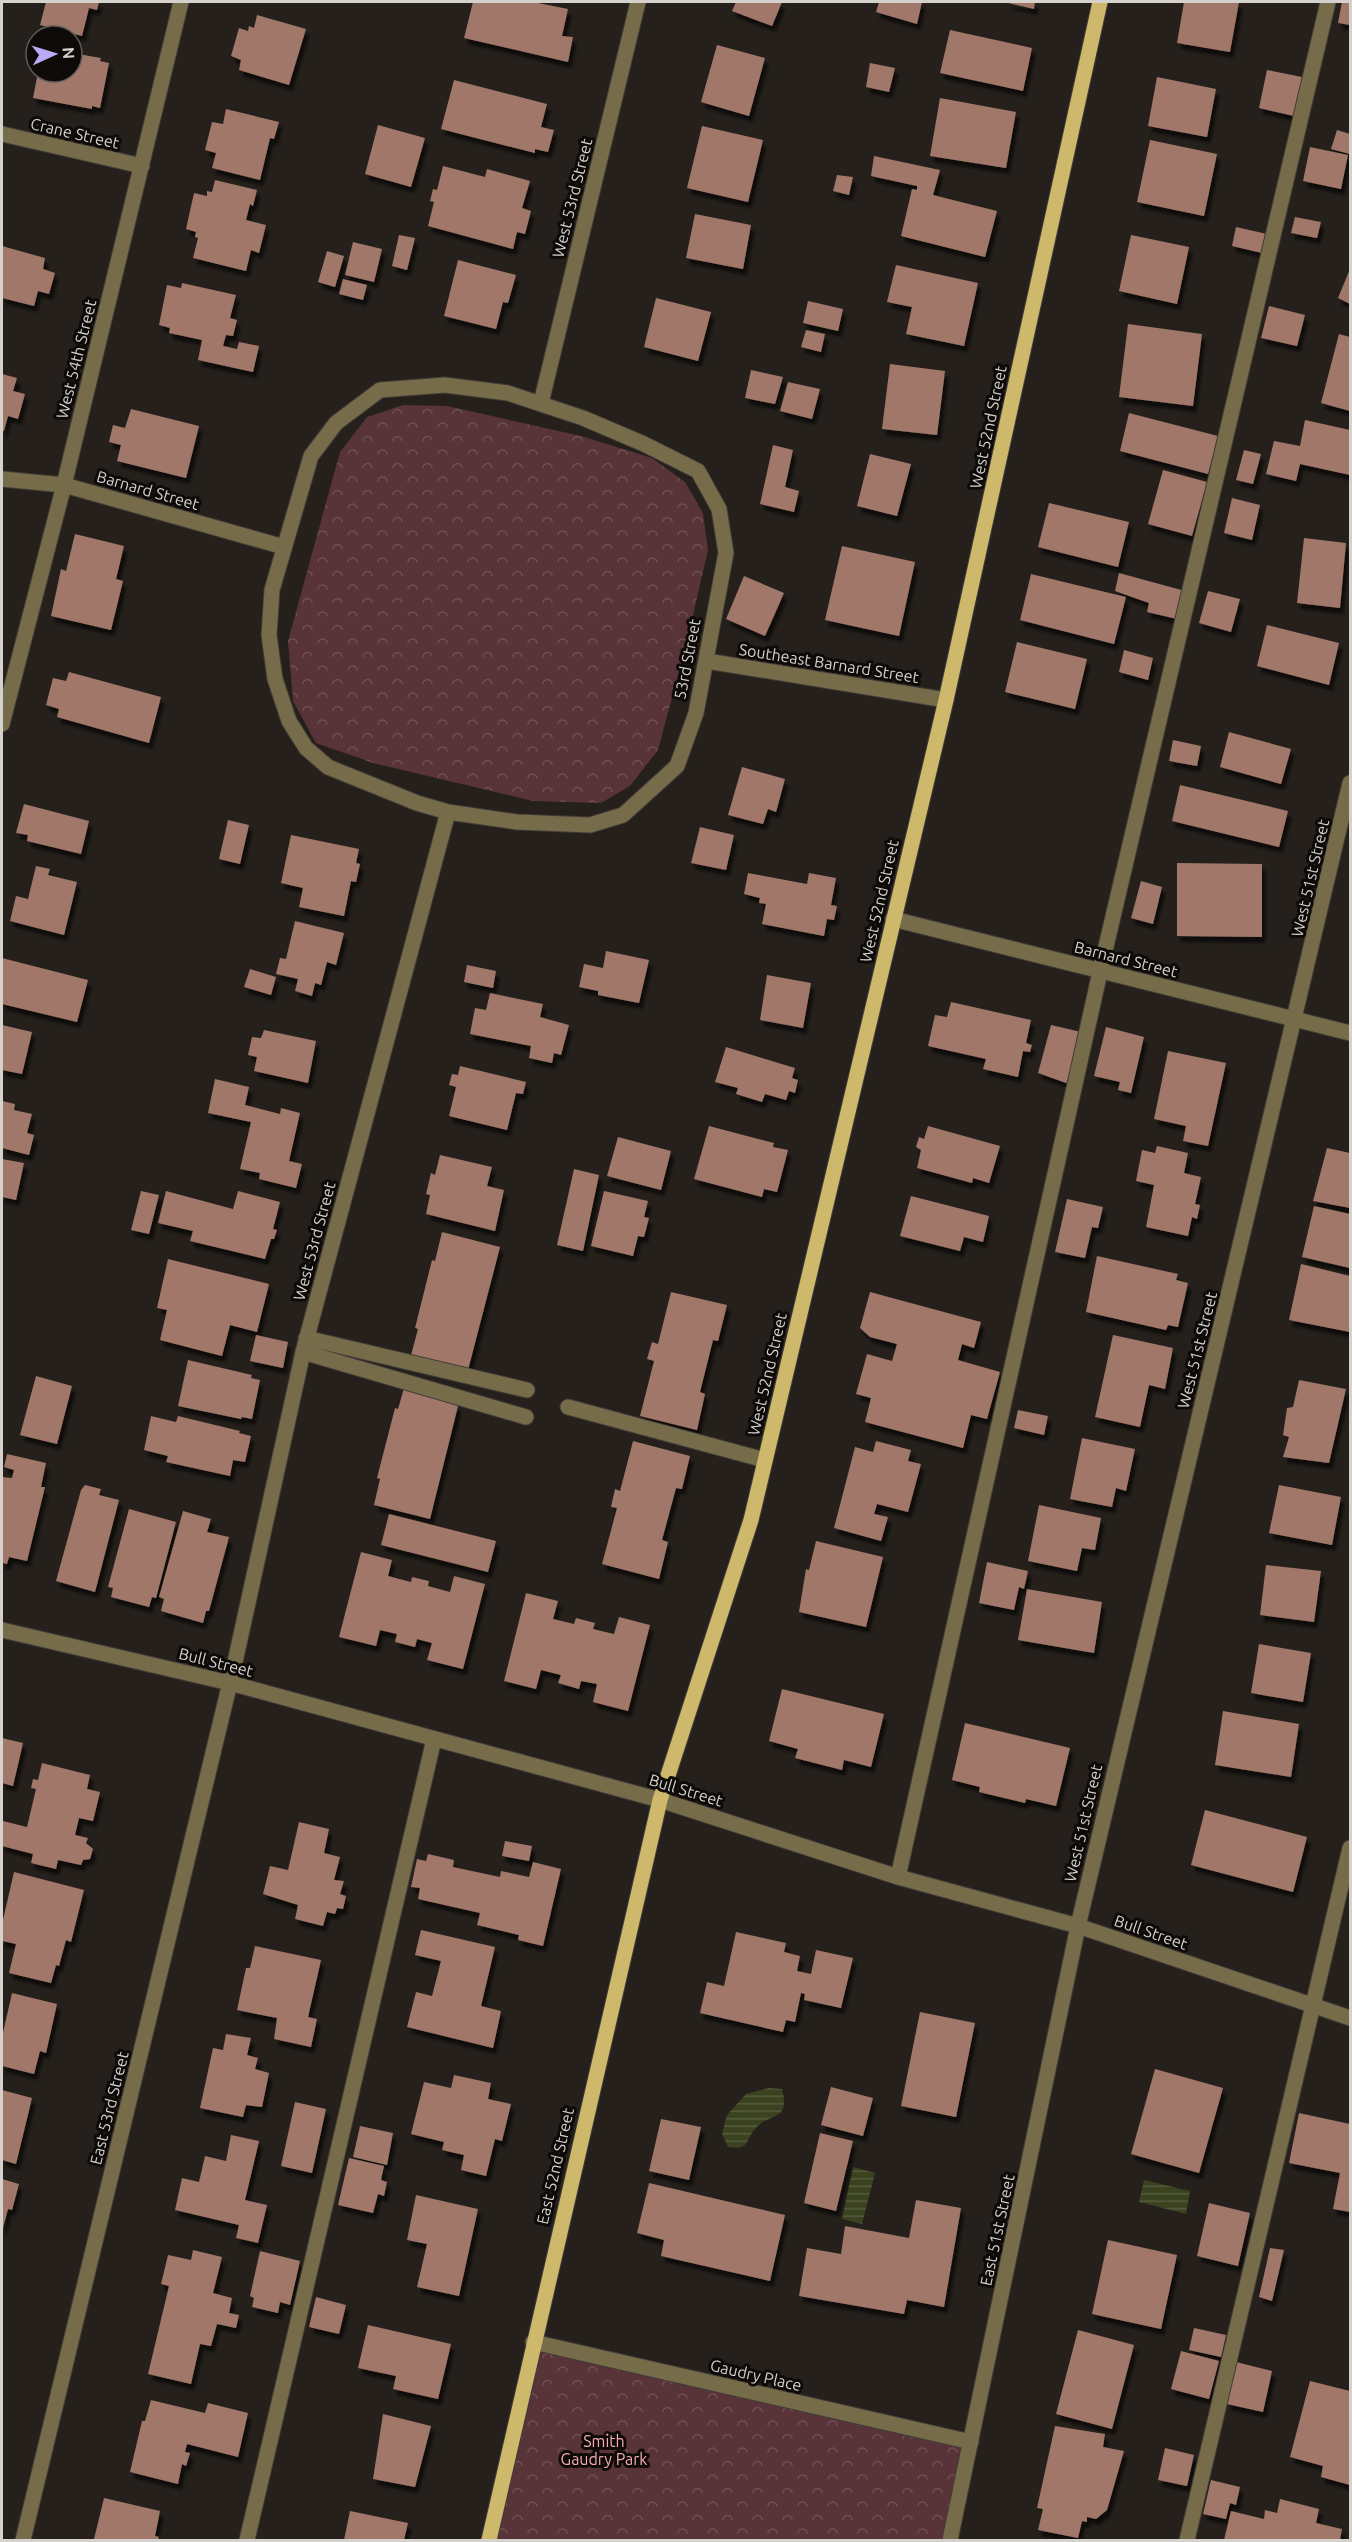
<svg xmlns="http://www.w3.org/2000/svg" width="1352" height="2542" font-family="Ubuntu,sans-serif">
<defs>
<pattern id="forest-crowns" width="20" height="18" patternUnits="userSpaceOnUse" patternTransform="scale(1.5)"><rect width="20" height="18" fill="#583337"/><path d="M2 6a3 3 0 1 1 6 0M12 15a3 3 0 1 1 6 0" fill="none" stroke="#6f5053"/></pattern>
<pattern id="water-rules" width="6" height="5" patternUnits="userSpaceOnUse" patternTransform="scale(1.5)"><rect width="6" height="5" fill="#3a421f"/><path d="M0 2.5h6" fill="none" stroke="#565c3e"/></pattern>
<filter id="shadow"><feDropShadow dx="3.5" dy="6" stdDeviation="1.5" flood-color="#0009"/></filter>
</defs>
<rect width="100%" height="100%" fill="#25201b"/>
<path fill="url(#forest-crowns)" d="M403 405 447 406 581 436 652 458 685 482 703 513 708 550 687 641 658 750 630 786 601 803 533 801 373 763 316 743 293 701 288 641 340 452 367 417Z
M533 2342 971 2442 950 2540H489Z"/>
<path fill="url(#water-rules)" d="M769 2088 782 2089C791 2122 768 2113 756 2128 744 2141 751 2150 728 2147L722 2134 727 2115 746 2094Z
M853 2167 875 2173 862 2224 842 2219Z
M1144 2180 1190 2191 1186 2214 1139 2202Z"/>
<path fill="#a07769" filter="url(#shadow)" d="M46 2H99L97 10 89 8 82 36 40 25Z
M473 2H533L568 9 562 36 573 37 568 62 464 38Z
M736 2H782L772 26 732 11Z
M879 2H922L917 24 876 12Z
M1004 2H1035L1034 9Z
M1184 2H1239L1230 52 1177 43Z
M1342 2H1350V25L1338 23Z
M257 15 306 29 289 85 239 70 241 60 231 56 239 28 248 31 249 26 254 28Z
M950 30 1032 48 1023 91 940 73Z
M717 45 765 58 749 116 701 102Z
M72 53 101 58 100 61 109 63 100 108 92 106V109L33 98 38 72H72Z
M870 63 895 68 889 92 866 87Z
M1267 70 1302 77 1294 116 1259 108Z
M1157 77 1216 89 1207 137 1148 126Z
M454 80 547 104 541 127 554 130 548 152 535 149V153L441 129Z
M940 98 1016 112 1006 168 930 156Z
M226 109 279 122 274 139 270 138 260 180 212 168 216 153 205 150 212 122 223 124Z
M378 125 425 138 411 187 365 174Z
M702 126 763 140 748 202 687 188Z
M1337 130 1350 134V154L1331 149Z
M1150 140 1217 154 1204 216 1137 202Z
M1310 147 1348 155 1341 189 1303 181Z
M874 156 940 170 933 195 997 211 985 257 901 236 912 189 917 190V186L871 176Z
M443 166 485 177 487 169 530 181 522 208 531 211 525 234 517 232 513 249 428 226 434 202 430 201 433 189 437 190Z
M837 175 853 177 849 195 833 191Z
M215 180 257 190 253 206 250 204 246 220 266 225 259 253 251 250 246 271 193 258 198 238 195 237 196 232 186 229 194 193 207 196V191L212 192Z
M695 214 751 225 743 269 686 258Z
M1295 217 1321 222 1317 238 1291 233Z
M1236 227 1267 234 1262 253 1232 246Z
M399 235 415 238 407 270 392 266Z
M1131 235 1189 247 1177 304 1119 291Z
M353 242 382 249 374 282 345 275Z
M2 246 45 258 43 269 55 273 49 294 38 291 34 306 2 298Z
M327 251 344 256 335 287 318 282Z
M458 260 516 275 508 303 503 302 496 329 444 316Z
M896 265 978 283 964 346 906 334 912 307 887 302Z
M1350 269V304L1338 298Z
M343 279 367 285 363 300 339 294Z
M182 283 236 295 230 318 237 320 233 336 226 335 223 346 237 349 239 342 259 346 253 372 198 360 202 340 169 333 170 328 159 325 167 285 181 288Z
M656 298 711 312 698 361 644 347Z
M808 301 843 309 838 331 803 323Z
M1269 306 1305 315 1297 346 1261 338Z
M1128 324 1202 334 1193 406 1119 397Z
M806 330 825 334 821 352 801 347Z
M1339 334 1350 337V411L1321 403Z
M890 364 945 371 937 435 882 429Z
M751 370 783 377 775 404 745 398Z
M2 374 17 378 13 391 25 394 18 419 8 416 4 431H2Z
M788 382 820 389 812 419 780 411Z
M131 409 199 426 186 478 117 461 121 445 109 442 113 425 125 428Z
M1129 413 1218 436 1208 474 1120 451Z
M1305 420 1350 430V475L1300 464 1296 481 1266 474 1274 441 1300 446Z
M773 445 793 450 785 487 799 491 794 512 760 504Z
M1244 450 1261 454 1253 484 1236 480Z
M870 454 911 464 897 516 857 506Z
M1163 470 1207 482 1192 536 1148 524Z
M1232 498 1260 505 1252 540 1224 533Z
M1049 503 1129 522 1118 567 1038 547Z
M75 534 124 546 116 579 123 581 111 630 51 616 61 569 66 571Z
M1304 538 1346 543 1340 608 1297 603Z
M842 546 915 562 899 636 825 620Z
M1119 573 1185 591 1177 619 1147 612 1149 603 1115 591Z
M1031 574 1126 597 1114 644 1020 620Z
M744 576 784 593 765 636 726 619Z
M1208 591 1240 599 1231 632 1199 623Z
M1267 625 1339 643 1329 685 1257 666Z
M1017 642 1087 659 1075 709 1005 692Z
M1124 650 1153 658 1148 680 1119 672Z
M69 672 161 697 149 743 57 717 59 709 46 705 53 678 66 681Z
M1229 732 1291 749 1281 784 1220 767Z
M1173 740 1201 746 1197 766 1169 761Z
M742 767 785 779 776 812 768 809 763 824 728 815Z
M1180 785 1288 811 1279 847 1172 821Z
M24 804 89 821 81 854 27 841 28 835 16 833Z
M228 820 249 825 240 864 219 859Z
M700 827 734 835 726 870 691 863Z
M291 835 359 849 356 863 360 864 356 882 351 881 344 916 299 907 303 888 281 883Z
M1177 863 1262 864V937L1177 936Z
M36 866 50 869 48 875 77 882 64 935 10 921 16 896 28 899Z
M748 873 807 884 809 873 836 878 831 905 837 906 834 920 827 919 824 936 762 924 766 904 759 903 760 898 744 894Z
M1141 881 1162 887 1153 924 1131 918Z
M295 921 344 933 336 965 327 962 321 985 315 983 312 996 295 991 298 979 276 974 280 958 286 959Z
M606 951 649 960 639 1003 598 995V991L579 987 584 964 603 968Z
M2 958 88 980 77 1022 2 1004Z
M467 965 496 971 493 988 464 982Z
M250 969 276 977 271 995 244 987Z
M767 975 811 983 803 1028 760 1020Z
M490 993 543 1004 540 1017 569 1025 561 1055 554 1053 552 1063 529 1058 531 1046 470 1034 475 1008 486 1010Z
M951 1002 1031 1020 1026 1043 1032 1045 1030 1052 1023 1051 1018 1077 983 1069 986 1059 928 1046 935 1015 947 1017Z
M2 1025 32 1032 22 1074 2 1070Z
M1051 1025 1081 1032 1069 1084 1038 1073Z
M1106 1027 1144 1037 1131 1093 1118 1090 1120 1082 1094 1076Z
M264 1030 316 1041 308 1083 254 1071 257 1057 248 1055 252 1037 261 1038Z
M726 1047 795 1068 792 1078 798 1080 795 1093 789 1091 786 1100 765 1094 762 1102 736 1094 738 1088 715 1082Z
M1168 1051 1226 1063 1208 1146 1183 1141 1186 1126 1154 1119Z
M460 1066 526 1082 523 1094 516 1093 507 1130 449 1116 456 1087 449 1085 452 1074 458 1075Z
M215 1079 249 1087 245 1105 280 1114 281 1108 300 1113 289 1161 302 1164 296 1188 259 1179 260 1173 240 1169 251 1122 208 1113Z
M2 1101 15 1104 14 1110 32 1114 27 1133 34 1135 29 1155 2 1148Z
M709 1126 774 1143 773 1147 788 1150 777 1192 764 1189 762 1197 694 1179Z
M928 1126 1000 1146 989 1183 973 1178 972 1183 917 1168 921 1150 916 1147 919 1137 924 1139Z
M618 1137 671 1151 661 1190 607 1176Z
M1157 1146 1188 1153 1184 1173 1201 1177 1195 1204 1200 1205 1197 1219 1192 1217 1188 1236 1146 1227 1154 1185 1136 1181 1142 1150 1155 1153Z
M1327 1148 1350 1153V1208L1313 1201Z
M440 1155 492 1167 487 1186 504 1190 495 1231 426 1214 430 1195 426 1194 431 1173 435 1175Z
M2 1159 24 1163 16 1200 2 1197Z
M574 1169 599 1175 583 1251 557 1245Z
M141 1191 159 1195 149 1234 131 1230Z
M166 1191 233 1209 238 1191 280 1202 273 1229 277 1230 274 1239H271L265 1259 190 1241 193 1231 158 1223Z
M604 1191 648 1201 644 1217 649 1218 644 1237 638 1236 633 1256 591 1246Z
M911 1196 989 1216 983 1242 964 1237 960 1251 900 1236Z
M1067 1199 1103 1207 1098 1228 1092 1227 1085 1258 1055 1252Z
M1314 1206 1350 1214V1268L1302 1257Z
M442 1232 500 1247 468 1370 411 1355 418 1329 415 1328 432 1260 435 1261Z
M1097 1256 1178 1274 1176 1280 1188 1283 1178 1327 1168 1325 1166 1330 1086 1312Z
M168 1259 269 1284 257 1332 230 1325 222 1356 160 1340 167 1310 157 1308Z
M1301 1264 1350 1276V1332L1289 1320Z
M671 1292 727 1305 718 1341 713 1340 700 1392 705 1394 697 1430 640 1416 654 1361 647 1359 652 1342 658 1344Z
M870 1292 981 1322 974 1348 962 1344 958 1360 1000 1372 987 1419 971 1415 963 1448 865 1422 871 1398 856 1394 867 1354 892 1361 897 1344 870 1337 860 1328Z
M256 1335 288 1342 283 1368 250 1361Z
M1113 1335 1173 1348 1165 1389 1149 1385 1140 1427 1095 1417Z
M188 1360 252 1375 251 1378 260 1380 252 1419 242 1417 241 1419 178 1406Z
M36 1376 72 1386 57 1444 20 1435Z
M1299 1380 1346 1389 1329 1463 1283 1457 1289 1437 1283 1435 1287 1408 1293 1407Z
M404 1388 458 1406 430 1519 374 1505 380 1479 377 1478 395 1408 398 1409Z
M1018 1410 1048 1416 1044 1435 1014 1428Z
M151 1416 176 1422 178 1416 240 1431 239 1433 251 1436 245 1462 233 1460 230 1476 166 1462 168 1456 144 1450Z
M1082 1438 1135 1449 1126 1491 1116 1488 1112 1507 1070 1499Z
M633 1441 690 1456 682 1489 676 1488 662 1540 668 1542 659 1579 602 1564 617 1508 611 1507 615 1489 620 1491Z
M876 1441 911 1450 908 1461 921 1464 908 1512 877 1504 874 1514 888 1517 881 1541 834 1528 855 1447 873 1452Z
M7 1454 46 1463 41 1487H45L27 1561 9 1557 7 1564 2 1563V1477L12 1478 14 1470 4 1467Z
M85 1485 101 1489 99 1495 119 1500 95 1592 56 1581 81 1490Z
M1279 1485 1341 1497 1332 1545 1269 1533Z
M1039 1505 1101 1518 1095 1550 1082 1548 1077 1571 1028 1561Z
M129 1509 176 1522 156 1598 152 1597 149 1607 111 1597 113 1588 108 1587Z
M183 1511 211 1519 207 1532 229 1537 209 1611H206L203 1623 161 1611 164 1599 159 1597Z
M389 1514 496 1541 488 1572 381 1545Z
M816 1541 883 1557 866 1627 799 1612 806 1569 809 1570Z
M361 1552 392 1560 388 1576 411 1582 412 1577 429 1581 428 1586 450 1592 454 1576 485 1584 463 1669 427 1660 432 1643 417 1639 415 1647 395 1642 397 1634 380 1630 376 1646 339 1637Z
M987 1562 1028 1571 1024 1589 1019 1587 1014 1610 979 1603Z
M1266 1565 1321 1571 1314 1622 1260 1615Z
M1027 1589 1102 1602 1094 1653 1018 1640Z
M526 1593 558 1601 553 1619 574 1624 576 1618 595 1623 593 1629 614 1634 619 1617 650 1625 628 1711 593 1702 597 1684 581 1681 579 1689 558 1683 561 1675 541 1670 536 1689 504 1681Z
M1259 1644 1311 1653 1303 1702 1251 1693Z
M782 1689 884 1714 871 1767 844 1760 842 1770 795 1758 798 1749 769 1741Z
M1223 1711 1299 1724 1291 1777 1215 1765Z
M965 1723 1070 1748 1056 1806 1026 1799 1025 1803 979 1792 980 1787 952 1780Z
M2 1738 23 1743 13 1786 2 1783Z
M42 1763 90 1775 87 1789 100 1792 93 1821 79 1818 75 1835 88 1838 86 1843 93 1849 90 1859 83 1860 81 1865 58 1860 56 1869 31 1863 33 1854 2 1846 3 1821 27 1827 36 1789 31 1788 33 1779 38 1780Z
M1205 1810 1307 1837 1293 1892 1191 1865Z
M299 1822 329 1829 324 1853 340 1857 334 1880 344 1881 340 1894 346 1896 343 1909 337 1908 335 1914 327 1912 323 1926 295 1919 298 1905 263 1894 270 1866 288 1870Z
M505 1841 532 1846 529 1861 502 1856Z
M428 1854 454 1860 453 1867 500 1877 501 1871 529 1877 533 1862 561 1869 543 1946 518 1940 519 1935 477 1925 480 1913 418 1899 420 1888 411 1887 417 1859 426 1861Z
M14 1872 84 1890 71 1942 66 1940 59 1966 56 1965 51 1983 9 1973 16 1944 2 1941V1924Z
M421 1930 495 1947 481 2006 501 2011 493 2048 407 2027 416 1992 432 1996 441 1961 415 1955Z
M736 1932 786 1943 784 1952 800 1956 797 1971 811 1974 816 1950 853 1958 841 2008 804 2000 805 1994 801 1993 795 2022 786 2020 783 2032 700 2013 707 1982 724 1986Z
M255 1946 321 1960 308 2017 317 2019 311 2047 274 2039 277 2018 237 2010 246 1968H250Z
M12 1993 57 2004 46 2053 40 2051 34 2074 2 2066V2037Z
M920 2012 975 2023 956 2117 901 2106Z
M226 2034 251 2038 247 2055 258 2058 255 2069 269 2073 262 2107 246 2105 243 2117 200 2108 213 2048 223 2050Z
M1155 2069 1223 2088 1199 2173 1131 2154Z
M454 2075 491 2083 488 2099 511 2104 502 2141 495 2139 486 2176 461 2170 464 2155 442 2150 444 2142 411 2134 424 2082 451 2088Z
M831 2087 873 2098 863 2136 821 2125Z
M2 2090 32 2098 16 2164 2 2160Z
M295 2102 326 2109 312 2173 281 2166Z
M1299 2113 1350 2124V2212L1333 2209 1340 2173 1289 2163Z
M661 2119 701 2127 689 2180 649 2171Z
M360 2126 393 2133 387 2165 353 2157Z
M820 2133 853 2141 836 2211 804 2203Z
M231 2135 259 2141 245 2200 267 2205 258 2243 236 2238 239 2225 175 2210 182 2178 199 2182 205 2156 226 2161Z
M349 2158 384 2166 381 2180 387 2182 384 2196 378 2194 373 2213 338 2205Z
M2 2179 19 2184 12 2210 8 2209 2 2232Z
M649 2183 785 2215 770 2281 661 2256 664 2240 637 2233Z
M416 2195 478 2209 459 2296 417 2287 427 2244 407 2240Z
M916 2200 961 2208 944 2307 907 2300 904 2314 799 2296 807 2248 841 2254 845 2226 909 2238Z
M1209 2203 1250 2213 1238 2266 1197 2256Z
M1108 2240 1177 2255 1161 2329 1092 2314Z
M1270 2248 1284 2250 1272 2301 1259 2297Z
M193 2250 222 2257 213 2293 232 2298 229 2313 239 2315 236 2328 217 2324 211 2346 200 2344 191 2384 148 2374 169 2286 161 2284 168 2255 191 2260Z
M260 2251 300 2261 290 2305 280 2302 278 2313 252 2307 254 2298 250 2296Z
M316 2297 346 2305 339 2334 309 2327Z
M368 2325 451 2344 438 2399 393 2389 396 2376 358 2368Z
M1194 2328 1226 2335 1221 2357 1189 2350Z
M1078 2330 1134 2345 1112 2429 1056 2414Z
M1181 2351 1219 2361 1209 2399 1171 2389Z
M1236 2362 1272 2371 1263 2412 1227 2404Z
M1310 2381 1350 2391V2485L1321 2477 1323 2466 1290 2457Z
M151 2400 205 2413 208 2403 248 2413 238 2457 187 2444 185 2452 190 2453 186 2466 182 2464 178 2484 130 2472 142 2421H145Z
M383 2414 431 2426 415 2487 373 2479Z
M1055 2426 1105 2434 1103 2447 1124 2451 1107 2510 1096 2519 1087 2517V2522L1082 2521 1078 2538 1038 2530 1043 2509 1037 2508Z
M1165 2448 1194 2455 1187 2486 1158 2480Z
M1211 2480 1240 2487 1236 2505 1230 2503 1226 2519 1203 2514Z
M104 2498 160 2511 155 2536 159 2537 158 2540 94 2539Z
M1280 2499 1319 2509 1316 2523 1342 2529 1340 2540H1224L1231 2511 1264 2519 1265 2510 1277 2513Z
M350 2511 408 2523 404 2540H344Z"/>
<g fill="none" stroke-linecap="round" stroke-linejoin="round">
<g stroke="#413c38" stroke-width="17">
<path id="minor" d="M2 134 142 166
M445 385 508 393 583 418 644 444 698 471 719 509 726 553 696 713 677 766 623 815 590 825 517 822 448 812 417 803 328 767 306 748 289 721 275 679 269 635 272 590 311 456 336 423 380 390Z
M541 403 638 2
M2 479 64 485 284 547
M707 661 946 700
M2 724 64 485 181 2
M893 919 1350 1033
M306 1338 527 1390
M303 1352 526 1417
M568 1407 765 1460
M2 1630 230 1683 660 1800 898 1877 1078 1926 1350 2018
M898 1877 1100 972 1328 2
M533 2342 971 2442
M23 2540 235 1662 303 1352 448 812
M247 2540 434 1739
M950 2540 1078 1926 1350 783
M1187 2540 1350 1848"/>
</g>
<g stroke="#413c38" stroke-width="17">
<path id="major" d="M489 2540 660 1800 751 1520 946 700 1100 2"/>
</g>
<use href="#minor" stroke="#766c49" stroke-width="15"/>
<use href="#major" stroke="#cdb86c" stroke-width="15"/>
</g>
<g text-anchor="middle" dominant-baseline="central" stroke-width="6" stroke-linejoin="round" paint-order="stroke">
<g font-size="16" fill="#d5d2ce" stroke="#0d0a08">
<text transform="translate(75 133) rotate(13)">Crane Street</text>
<text transform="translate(572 198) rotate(-76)">West 53rd Street</text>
<text transform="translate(76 359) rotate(-76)">West 54th Street</text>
<text transform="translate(988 427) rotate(-78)">West 52nd Street</text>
<text transform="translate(148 490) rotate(16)">Barnard Street</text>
<text transform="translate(687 659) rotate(-79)">53rd Street</text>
<text transform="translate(829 663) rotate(9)">Southeast Barnard Street</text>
<text transform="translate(1310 878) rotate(-77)">West 51st Street</text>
<text transform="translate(879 901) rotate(-77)">West 52nd Street</text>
<text transform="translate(1126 959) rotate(14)">Barnard Street</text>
<text transform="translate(314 1241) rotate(-75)">West 53rd Street</text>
<text transform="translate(1197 1350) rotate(-76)">West 51st Street</text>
<text transform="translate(767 1374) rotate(-77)">West 52nd Street</text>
<text transform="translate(216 1662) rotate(14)">Bull Street</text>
<text transform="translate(686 1790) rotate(17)">Bull Street</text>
<text transform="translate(1083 1823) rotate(-77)">West 51st Street</text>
<text transform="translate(1151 1932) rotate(19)">Bull Street</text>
<text transform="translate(109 2108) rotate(-76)">East 53rd Street</text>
<text transform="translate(555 2166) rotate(-77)">East 52nd Street</text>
<text transform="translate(997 2230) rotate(-78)">East 51st Street</text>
<text transform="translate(756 2375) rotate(13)">Gaudry Place</text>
</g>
<g font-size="16" fill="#f5acb2" stroke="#0d0a08">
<text x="604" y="2441">Smith<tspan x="604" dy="18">Gaudry Park</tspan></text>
</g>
</g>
<rect width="1352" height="2542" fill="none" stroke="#d5d2ce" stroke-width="6"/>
<g transform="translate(54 54) rotate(86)"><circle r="28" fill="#0d0a08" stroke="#5d5a57" stroke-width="1.5"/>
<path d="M0-4.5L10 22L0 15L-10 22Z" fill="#baaaf6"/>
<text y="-9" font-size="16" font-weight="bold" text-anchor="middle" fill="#d5d2ce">N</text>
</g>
</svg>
